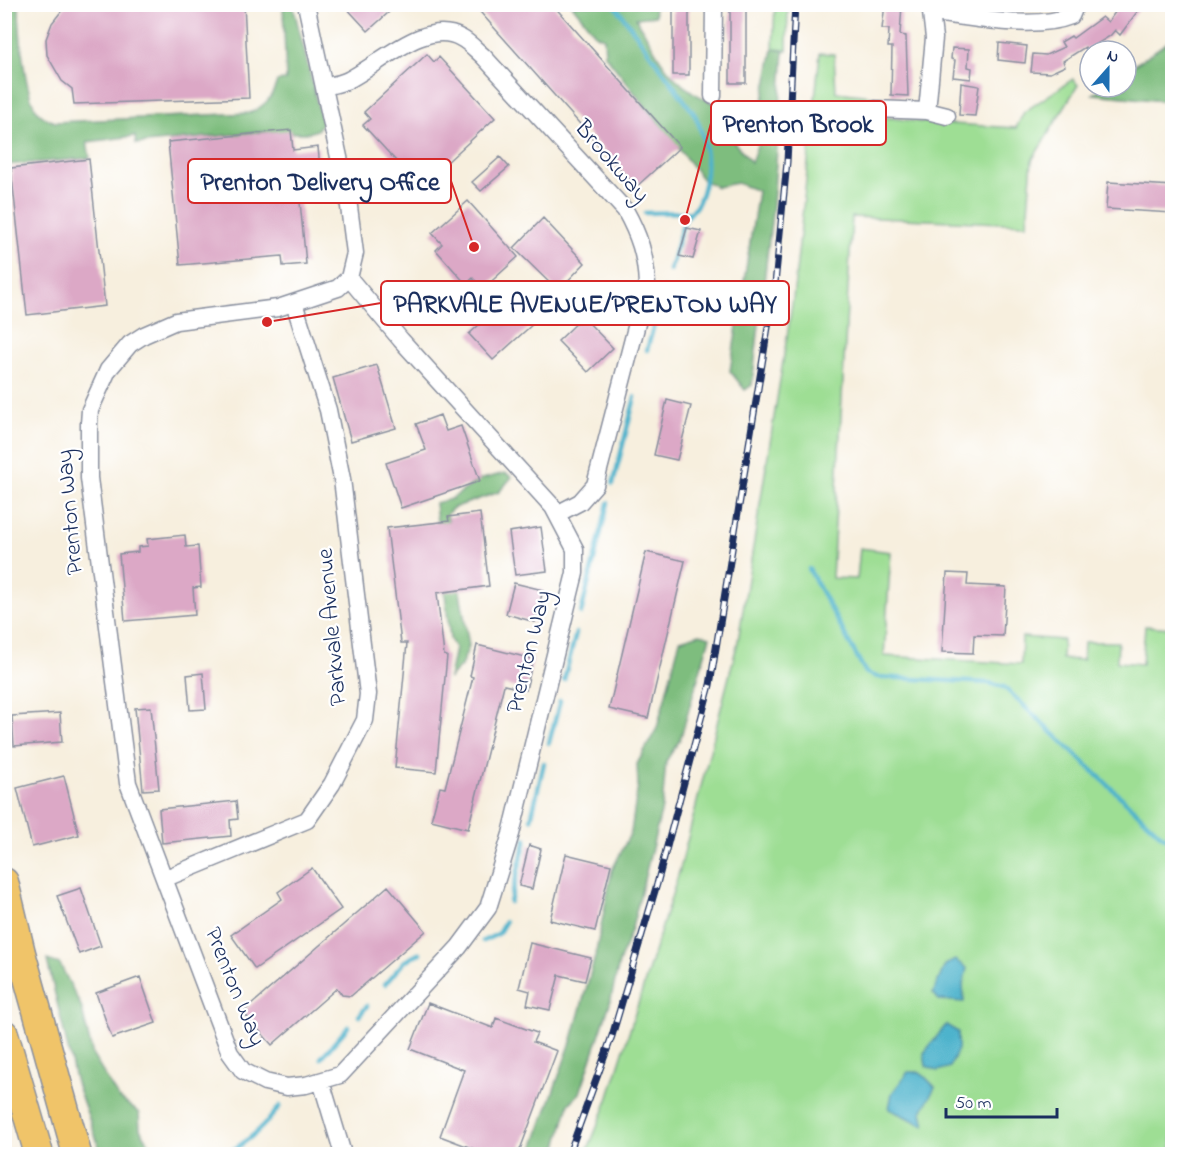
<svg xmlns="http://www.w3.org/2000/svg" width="1177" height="1159" font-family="'Indie Flower',sans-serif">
<rect width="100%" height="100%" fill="#fff"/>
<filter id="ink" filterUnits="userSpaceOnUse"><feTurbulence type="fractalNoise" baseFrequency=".0167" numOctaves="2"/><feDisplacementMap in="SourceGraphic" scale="12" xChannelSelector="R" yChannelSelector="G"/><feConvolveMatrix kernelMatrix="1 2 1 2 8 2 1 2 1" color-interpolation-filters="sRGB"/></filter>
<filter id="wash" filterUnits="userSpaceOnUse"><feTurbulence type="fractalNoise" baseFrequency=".008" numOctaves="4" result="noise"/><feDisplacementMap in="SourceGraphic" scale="24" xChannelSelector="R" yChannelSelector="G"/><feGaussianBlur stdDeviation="1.35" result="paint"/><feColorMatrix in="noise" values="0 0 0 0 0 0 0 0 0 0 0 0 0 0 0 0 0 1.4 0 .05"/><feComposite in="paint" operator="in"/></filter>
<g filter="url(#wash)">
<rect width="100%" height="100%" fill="#f7efde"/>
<path fill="#9ede94" stroke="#5c8679" stroke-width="1.5" d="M775 5H788L787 50 773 49Z
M820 53 834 54 836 92 871 96 870 115 921 122 1016 128 1024 112 1073 79 1078 85 1032 160 1027 224 852 217 832 578 857 579 860 548 891 552 884 656 1021 664 1022 637 1063 640 1062 659 1083 660 1084 642H1118L1117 662 1142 664 1145 626 1172 628V1154H586L608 1100 680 869 738 641 793 299Z"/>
<path fill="#7ebd7e" stroke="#4c766e" stroke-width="1.5" d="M5 5H19C19 27 24 91 36 109 40 116 47 119 55 122L250 113C266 105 272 98 277 81L286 80 283 5H293L322 123 317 130 308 133 258 132 136 144 135 136 87 142 90 158 5 165Z
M572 5H654L655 16 636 18C662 61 668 85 718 105L722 121 712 132 733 141 751 162 757 146 758 126 773 49 784 51 773 205 752 385 745 390 730 371 758 191 737 183 717 187 703 180 605 55 604 38 596 35Z
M1172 39V102L1093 94 1103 87H1126V71Z
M505 473 512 477 499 492 453 508 447 514 469 646 461 666 449 678 455 648 450 639 435 503 451 499 479 480Z
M700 634 710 637 680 740 666 761 662 808 632 928 619 963 610 1003 580 1093 569 1104 555 1154H531L572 1039 595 957 612 870 631 832 638 785 637 764 657 728 680 640Z
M47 960 60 964 81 1006 93 1056 118 1097 139 1113 140 1129 155 1154H102L76 1083Z"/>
<path fill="#4db3cc" stroke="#347195" stroke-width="1.5" d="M955 960 967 968 963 984 964 1002 939 1000 933 993 945 965Z
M946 1025 958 1032V1049L950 1067 938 1071 926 1066 924 1053Z
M908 1072H920L935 1087 922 1112 925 1126 889 1109 892 1093Z"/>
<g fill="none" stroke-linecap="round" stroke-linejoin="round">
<path stroke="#4db3cc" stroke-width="4.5" d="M614 4 695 115C707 141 711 173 699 201 696 209 689 213 685 220 678 235 675 254 670 270
M645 213 691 212
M647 350 664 289
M613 484 635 397
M809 569 866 673 877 677 989 683 1004 687 1160 834 1172 842
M581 613 608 503
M564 680 576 633
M549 743 560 701
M531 819 544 763
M510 902 526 839
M483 941 498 934 505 922
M385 984 405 961 420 953
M359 1016 367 1006
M321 1058 348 1027
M226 1154C249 1141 264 1127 280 1106"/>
</g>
<g id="blocks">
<path fill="#dca8c6" d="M67 4H244L249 98 74 104 72 89 62 81 47 55 46 39 52 23Z
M343 4H398L368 31Z
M473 4H552L680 147 636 187Z
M673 4H689V75H673Z
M730 4H746V83H730Z
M885 4H902L900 35 906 36 908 96 891 95 892 47H888L889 29H882Z
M1121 4H1143L1120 35 1115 30 1110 36 1087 50 1085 47 1063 61 1065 66 1050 73 1031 72 1033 54 1046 55 1064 47 1061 42 1071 36 1073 38 1102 17 1108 22Z
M999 43 1027 46 1025 63 998 60Z
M952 48 969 49 968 67 972 68 971 79 953 77 955 60 951 59Z
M427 54 434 62 439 57 495 118 420 187 363 125 370 119 364 112Z
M961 83 979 86 975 116 959 115Z
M291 130 293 150 318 147 323 200 300 202 306 264 283 266 282 256 180 265 168 142Z
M500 157 509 167 481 191 472 182Z
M89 159 105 306 27 315 11 168Z
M1108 182 1173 186V213L1106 209Z
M468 201 518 257 483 289 473 278 466 284 436 250 442 244 432 233Z
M543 218 585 263 558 291 514 248Z
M687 228 701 231 693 259 679 256Z
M510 297 534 323 493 360 469 334Z
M583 317 613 348 588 372 558 341Z
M377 365 396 428 351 441 333 378Z
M667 400 691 406 677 460 654 455Z
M440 415 446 431 461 426 480 481 401 508 386 463 426 450 416 424Z
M480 513 489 586 437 593 444 655 447 656 436 772 395 768 407 643H401L387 528 449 521 448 517Z
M541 527 547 571 515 575 509 532Z
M185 535 186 547 198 546 201 587 193 588 195 615 125 621 119 554 138 552V547L148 546 147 539Z
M646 552 685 561 648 718 609 709Z
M947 573 968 574 967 585 1006 587 1003 636 974 635 973 653 942 652Z
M514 583 543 590 535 622 506 614Z
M477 645 533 659 526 690 504 685 468 829 431 820 440 787 445 788 473 677 470 676Z
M203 673 206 709 190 710 187 675Z
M151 707 159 789 143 790 135 708Z
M60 713 62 742 14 746 12 716Z
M64 776 79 835 32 847 17 788Z
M236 801 238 819 230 820 231 836 162 843 159 809Z
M529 845 541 849 532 889 519 886Z
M566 854 611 865 595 931 550 920Z
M312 868 341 909 255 969 231 935 282 899 278 892Z
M388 886 426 931 351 996 342 995 337 988 272 1045 243 1012Z
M81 888 101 946 79 954 57 896Z
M530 943 591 958 585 981 559 975 550 1010 527 1005 530 991 519 988Z
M140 977 156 1023 112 1038 96 993Z
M428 1003 493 1028 496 1018 537 1033 533 1042 557 1051 518 1155H490L440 1136 464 1070 410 1049Z"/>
</g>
</g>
<g filter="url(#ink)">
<use href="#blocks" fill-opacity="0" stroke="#898f9e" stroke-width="1.5"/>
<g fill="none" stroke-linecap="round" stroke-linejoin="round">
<g stroke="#898f9e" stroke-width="19">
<path id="minor" d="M306 4 348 199 355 253 349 278 338 288 278 308 176 321 144 335 130 344 108 370 90 410 89 424V478L128 783 230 1053 243 1071 265 1082 287 1087 306 1085 340 1075 459 947 488 908 511 834 575 573V549L553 507 401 340 349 278
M932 13C972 17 1033 31 1071 16L1076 4
M324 87C331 85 339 84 346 81 377 67 425 17 461 38 469 42 476 50 483 56L625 210C639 235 646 256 647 285L595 485 580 502 557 514
M713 96 714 4
M875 109 927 111 947 116
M927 111 934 38 930 4
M166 878 307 820 332 784 365 720 368 694 342 479 328 410 294 303
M321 1081 343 1154"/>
</g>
<g stroke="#898f9e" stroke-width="31">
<path id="motorway" d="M4 882 21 953 77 1154
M4 1034 39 1154"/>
</g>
<use href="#minor" stroke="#fff" stroke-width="16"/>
<use href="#motorway" stroke="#f0c469" stroke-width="28"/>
<g stroke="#1b2f5e" stroke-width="7">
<path id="rail" d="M569 1154 612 1036 657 884 710 685 775 284 787 162 795 4"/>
</g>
<use href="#rail" stroke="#fff" stroke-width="4.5" stroke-dasharray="14" stroke-linecap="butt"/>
</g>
</g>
<g text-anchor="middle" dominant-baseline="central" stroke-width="4.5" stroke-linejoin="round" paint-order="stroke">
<g font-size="24" fill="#1b2f5e" stroke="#fff">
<text transform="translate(611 162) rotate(49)">Brookway</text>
<text transform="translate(71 512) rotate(-95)">Prenton Way</text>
<text transform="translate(333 627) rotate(-95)">Parkvale Avenue</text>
<text transform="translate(530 652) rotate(-76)">Prenton Way</text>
<text transform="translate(234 987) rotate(68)">Prenton Way</text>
</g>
</g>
<path fill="none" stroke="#d62828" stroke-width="2" d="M685 220L711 123M474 247L451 181M267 322L381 303"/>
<g fill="#d62828" stroke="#fff" stroke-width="2">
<circle cx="685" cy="220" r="6"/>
<circle cx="474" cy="247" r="6"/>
<circle cx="267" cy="322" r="6"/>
</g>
<g fill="#fff" stroke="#d62828" stroke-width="2">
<rect x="711" y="101" width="175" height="44" rx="6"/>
<rect x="188" y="159" width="263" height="44" rx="6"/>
<rect x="381" y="281" width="408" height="44" rx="6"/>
</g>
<g font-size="26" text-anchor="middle" font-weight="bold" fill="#1b2f5e">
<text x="798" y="132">Prenton Brook</text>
<text x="320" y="190">Prenton Delivery Office</text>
<text x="585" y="312">PARKVALE AVENUE/PRENTON WAY</text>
</g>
<rect width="1177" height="1159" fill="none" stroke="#fff" stroke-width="24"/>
<g transform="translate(1108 69) rotate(21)"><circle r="28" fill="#ffffff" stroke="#a4acbf" stroke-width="1.5"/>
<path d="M0-4.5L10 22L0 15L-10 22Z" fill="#1f6fb2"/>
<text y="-9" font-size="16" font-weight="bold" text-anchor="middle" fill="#1b2f5e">N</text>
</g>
<path d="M946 1108v9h111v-9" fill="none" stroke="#1b2f5e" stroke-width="3"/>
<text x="955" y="1108" font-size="18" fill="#1b2f5e" stroke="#ffffff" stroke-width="4.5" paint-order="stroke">50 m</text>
</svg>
